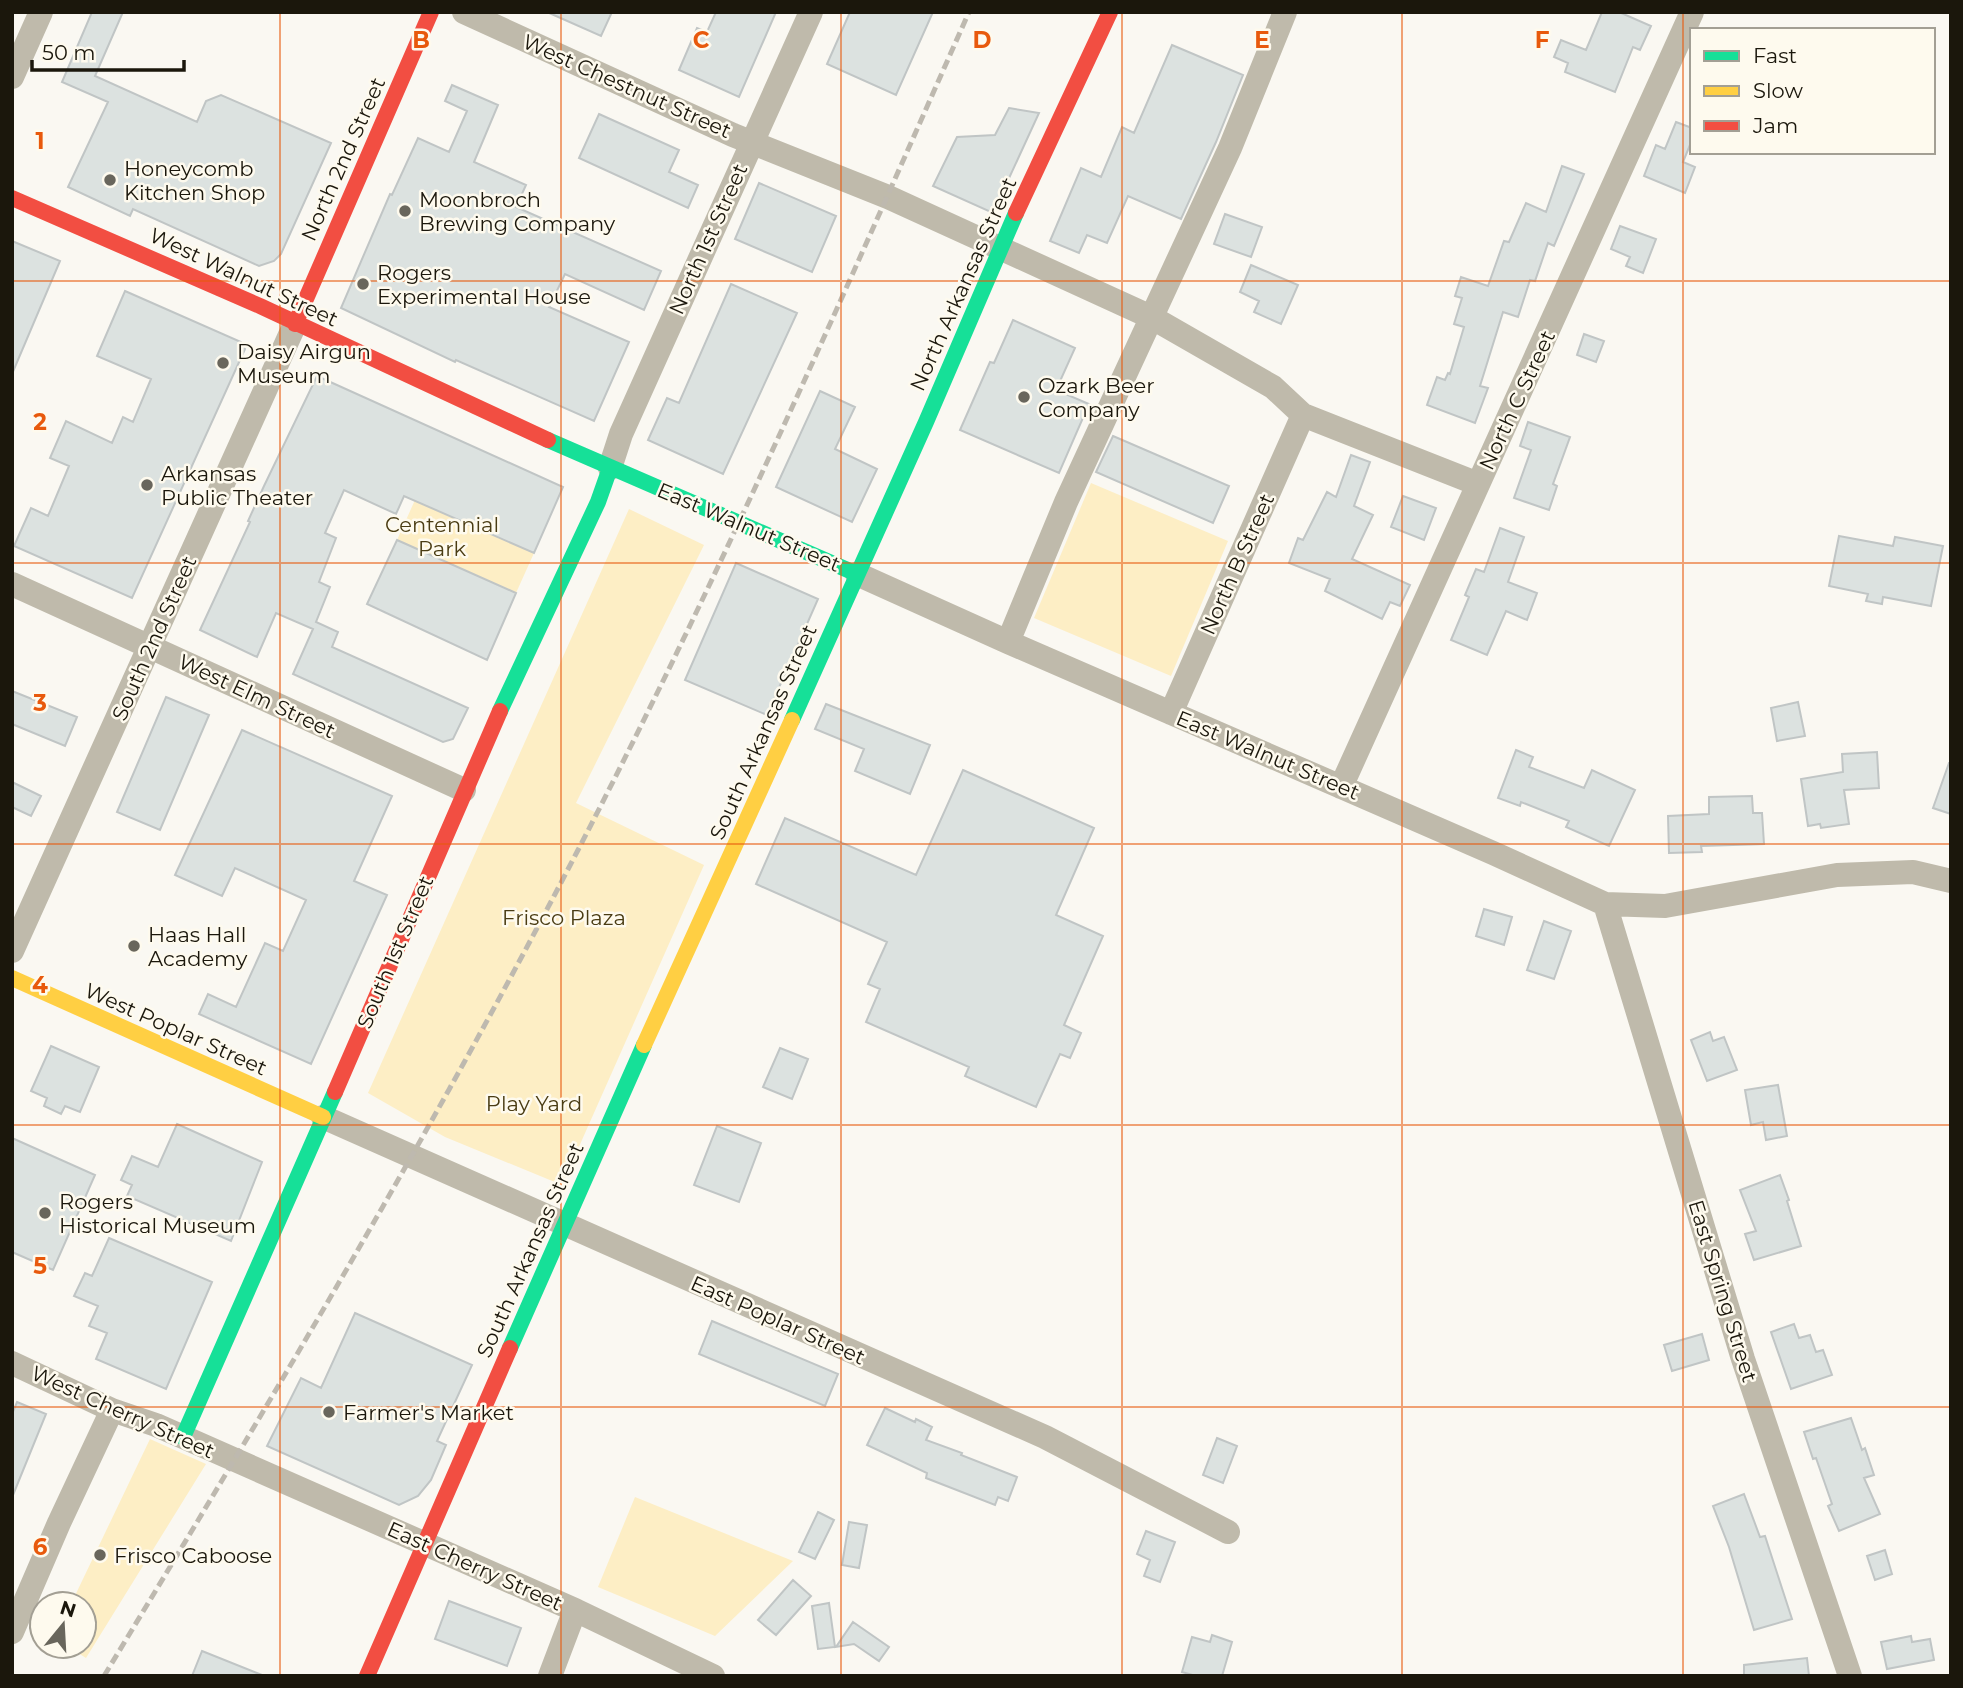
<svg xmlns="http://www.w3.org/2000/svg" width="1963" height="1688" font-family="Montserrat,sans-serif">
<rect width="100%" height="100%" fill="#faf8f2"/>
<path fill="#fdeec5" d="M1091 483 1228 541 1171 676 1034 618Z
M415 500 534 553 516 593 397 540Z
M629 509 704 545 576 803 704 865 562 1185 445 1137 368 1093Z
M150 1439 206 1464 86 1658 67 1646H84V1604H71Z
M635 1497 793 1561 715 1636 598 1587Z"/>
<path fill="#dce2e0" stroke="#c0c5c5" stroke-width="2" d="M92 12H123L95 76 197 122 206 101 221 95 331 143 281 254 274 261 259 266 133 209 130 216 68 187 108 102 62 82Z
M547 12H612L601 36Z
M716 12H776L739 97 679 70 697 28 707 32Z
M850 12H933L896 95 827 64Z
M1602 12H1619L1651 26 1640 50 1633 47 1615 92 1565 72 1568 63 1554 57 1561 40 1586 50Z
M1172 45 1243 75 1216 142 1181 219 1128 196 1107 243 1087 235 1079 253 1050 241 1081 168 1101 177 1122 127 1134 133Z
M452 85 498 105 474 162 526 185 516 207 661 271 644 310 565 274 549 307 629 342 594 421 456 360 455 362 341 308 390 194 392 195 418 138 449 152 467 111 445 101Z
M1009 108 1039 113 993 213 933 186 957 137 995 135Z
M599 114 679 150 669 172 698 185 688 208 579 158Z
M1676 122 1692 128V140L1683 162 1695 167 1685 193 1644 176 1656 145 1665 149Z
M1562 166 1584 174 1554 246 1548 243 1535 281 1530 280 1518 317 1503 312 1480 386 1488 388 1475 423 1427 405 1437 377 1445 380 1448 373 1450 374 1464 327 1454 324 1462 298 1455 296 1461 277 1488 286 1504 241 1509 242 1526 203 1546 212Z
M759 183 836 216 812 272 735 239Z
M1225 214 1262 227 1251 257 1214 244Z
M1620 226 1656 239 1643 273 1626 266 1630 257 1611 249Z
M12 241 60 261 12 374Z
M1251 265 1298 285 1281 324 1254 312 1259 301 1240 292Z
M731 284 797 313 723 474 648 440 667 398 679 403Z
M125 291 241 342 245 349 132 598 14 546 31 508 48 516 69 466 50 458 66 421 112 443 123 417 133 422 151 379 97 356Z
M1013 320 1075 348 1056 390 1089 404 1059 473 960 430 990 362 994 363Z
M1584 334 1604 341 1596 362 1577 355Z
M317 376 563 487 534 553 404 496 396 514 344 490 325 533 336 538 319 582 330 587 316 622 338 632 332 647 468 708 453 739 443 742 293 674 313 629 276 613 257 657 200 630 250 522 248 521 264 486Z
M820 391 855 407 835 449 877 469 852 522 776 487Z
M1528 422 1570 437 1553 484 1557 486 1549 510 1514 498 1531 450 1520 446Z
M1113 436 1229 486 1213 523 1096 472Z
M1351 455 1370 462 1354 506 1373 515 1352 559 1410 585 1400 606 1390 602 1382 619 1325 591 1330 579 1289 563 1298 538 1303 540 1327 492 1336 497Z
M1403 496 1436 508 1424 540 1391 527Z
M1500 528 1524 537 1508 582 1537 593 1527 620 1506 611 1487 655 1451 640 1469 597 1465 595 1476 569 1484 572Z
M1839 536 1893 546 1895 537 1943 546 1931 606 1883 597 1882 604 1866 601 1868 594 1829 586Z
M397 540 516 593 487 660 367 604Z
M736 563 818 599 767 715 685 680Z
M12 691 77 717 65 746 12 724Z
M166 697 209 715 160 830 117 812Z
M1798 702 1805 736 1777 741 1771 708Z
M826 704 930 745 910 794 855 771 864 749 815 729Z
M242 730 392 796 354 881 387 895 311 1064 199 1014 208 994 236 1007 265 943 283 951 306 900 235 868 222 896 175 875Z
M1516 750 1533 757 1529 767 1584 788 1592 770 1635 790 1609 846 1566 827 1569 821 1521 802 1520 806 1498 798Z
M1877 752 1879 788 1844 790 1849 824 1821 828 1820 824 1808 826 1801 779 1843 772 1842 754Z
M1949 763H1951V814L1933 808Z
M963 770 1094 828 1056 915 1103 936 1064 1025 1081 1033 1070 1058 1060 1054 1036 1107 965 1076 969 1067 866 1022 880 989 868 984 887 942 756 884 785 818 916 875Z
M12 782 41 796 31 816 12 807Z
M1752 796 1753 813H1762L1764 844 1701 846 1702 852 1669 853 1668 816 1709 814V797Z
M1484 909 1512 917 1504 945 1476 936Z
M1544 921 1571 931 1554 979 1527 970Z
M1710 1032 1713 1041 1724 1037 1737 1070 1707 1081 1691 1040Z
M51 1046 99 1067 80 1112 65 1106 61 1114 44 1106 47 1098 31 1091Z
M780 1048 808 1059 792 1099 763 1087Z
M1778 1085 1787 1136 1766 1140 1763 1122 1751 1125 1745 1090Z
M177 1124 262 1162 231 1241 127 1196 132 1185 121 1180 132 1156 158 1167Z
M717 1126 761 1143 739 1202 694 1185Z
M12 1138 95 1175 53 1270 12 1252Z
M1780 1175 1789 1200 1787 1201 1801 1246 1754 1260 1745 1234 1756 1231 1740 1190Z
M109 1238 212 1282 166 1389 96 1359 107 1333 89 1326 98 1306 74 1296 85 1273 92 1276Z
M355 1313 472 1365 437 1441 446 1445 431 1480 418 1496 399 1505 267 1446 301 1378 321 1388Z
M712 1321 838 1374 825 1406 699 1354Z
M1794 1324 1799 1338 1810 1335 1816 1352 1823 1350 1832 1375 1791 1389 1771 1332Z
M1702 1334 1709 1360 1672 1371 1664 1345Z
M17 1402 46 1414 13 1495 12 1414Z
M885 1408 915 1422 916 1419 932 1427 926 1440 962 1453 961 1455 1017 1477 1008 1501 998 1497 995 1505 926 1478 927 1473 867 1445Z
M1851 1418 1862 1450 1865 1448 1874 1475 1864 1478 1880 1514 1839 1531 1828 1506 1832 1504 1816 1458 1813 1459 1804 1432Z
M1217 1438 1237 1446 1223 1483 1203 1475Z
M1744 1494 1760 1537 1765 1536 1792 1619 1754 1630 1729 1547 1713 1506Z
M818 1512 834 1520 815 1559 799 1552Z
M849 1522 867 1525 859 1568 842 1565Z
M1146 1531 1175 1542 1160 1582 1144 1576 1150 1560 1137 1554Z
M1885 1550 1892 1574 1875 1580 1867 1556Z
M793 1580 811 1596 776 1635 758 1620Z
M449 1601 521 1628 507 1666 435 1639Z
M829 1603 835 1647 818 1649 812 1606Z
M853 1622 889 1647 879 1661 854 1644 836 1647Z
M1212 1635 1232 1642 1222 1676H1196L1182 1672 1192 1637 1210 1642Z
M1911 1636 1912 1642 1930 1639 1934 1660 1887 1669 1881 1642Z
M202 1651 262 1675V1676H192Z
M1807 1658 1809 1676H1744V1665Z"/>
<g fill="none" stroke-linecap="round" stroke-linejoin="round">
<path stroke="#bfbaab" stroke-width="24" d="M464 12 733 135 888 197 1151 317 1273 387 1303 415 1478 484
M12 77 41 12
M610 468 621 434 811 12
M857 574 1008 642 1493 853 1605 904 1665 906 1837 875 1913 872 1951 881
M12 584 464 790
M1008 642 1066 502 1230 148 1285 12
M1171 713 1303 415
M1341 787 1692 12
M1605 904 1743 1359 1850 1676
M12 951 295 324
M323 1117 1045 1437 1228 1532
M12 1363 112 1410 156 1425 575 1610 713 1676
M12 1632 59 1523 112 1410
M550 1676 575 1610"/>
<path stroke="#16e098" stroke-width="16" d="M548 440 857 574
M500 711 598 502 610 468
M792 720 926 422 1016 213
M510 1348 644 1045
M183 1437 335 1092"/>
<path stroke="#ffcf43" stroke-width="16" d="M12 978 323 1117
M644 1045 792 720"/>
<path stroke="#f24e42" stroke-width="16" d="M12 198 260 306 548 440
M1016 213 1110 12
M295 324 431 12
M335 1092 500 711
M367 1676 510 1348"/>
<path stroke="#beb9af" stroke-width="5" stroke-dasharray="10 5" stroke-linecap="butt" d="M104 1676C269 1404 432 1132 578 850 720 576 844 294 969 12"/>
</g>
<path fill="none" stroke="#e8590c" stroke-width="2" stroke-opacity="0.55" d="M280 12V1676M561 12V1676M841 12V1676M1122 12V1676M1402 12V1676M1683 12V1676M12 281H1951M12 563H1951M12 844H1951M12 1125H1951M12 1407H1951"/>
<g fill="#69665c" stroke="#fefaee" stroke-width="2.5">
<circle cx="110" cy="180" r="7"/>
<circle cx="405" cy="211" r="7"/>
<circle cx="363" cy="284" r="7"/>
<circle cx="223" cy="363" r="7"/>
<circle cx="1024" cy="397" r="7"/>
<circle cx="147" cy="485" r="7"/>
<circle cx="134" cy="946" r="7"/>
<circle cx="45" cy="1213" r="7"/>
<circle cx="329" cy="1412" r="7"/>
<circle cx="100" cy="1555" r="7"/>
</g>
<g text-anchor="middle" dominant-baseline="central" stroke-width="5" stroke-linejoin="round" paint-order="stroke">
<g font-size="21" fill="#1b170c" stroke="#fefaee">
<text transform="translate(627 86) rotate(24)">West Chestnut Street</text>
<text transform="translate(343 159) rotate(-66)">North 2nd Street</text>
<text transform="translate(708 239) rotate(-66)">North 1st Street</text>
<text transform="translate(244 277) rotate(25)">West Walnut Street</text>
<text transform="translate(963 284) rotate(-66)">North Arkansas Street</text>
<text transform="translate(1517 400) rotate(-65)">North C Street</text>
<text transform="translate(749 527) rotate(23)">East Walnut Street</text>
<text transform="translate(1237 564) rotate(-66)">North B Street</text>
<text transform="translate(154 638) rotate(-66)">South 2nd Street</text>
<text transform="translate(257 696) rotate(25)">West Elm Street</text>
<text transform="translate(763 732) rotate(-66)">South Arkansas Street</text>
<text transform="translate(1268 755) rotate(23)">East Walnut Street</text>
<text transform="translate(395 952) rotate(-67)">South 1st Street</text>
<text transform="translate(176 1029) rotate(24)">West Poplar Street</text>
<text transform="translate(530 1250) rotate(-66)">South Arkansas Street</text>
<text transform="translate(1723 1291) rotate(73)">East Spring Street</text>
<text transform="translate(778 1320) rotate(24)">East Poplar Street</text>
<text transform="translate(123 1412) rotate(24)">West Cherry Street</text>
<text transform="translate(475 1566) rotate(24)">East Cherry Street</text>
</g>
<g font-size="21" fill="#1b170c" stroke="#fefaee" text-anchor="start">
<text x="124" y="168">Honeycomb<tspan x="124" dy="24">Kitchen Shop</tspan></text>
<text x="419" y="199">Moonbroch<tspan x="419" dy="24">Brewing Company</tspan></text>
<text x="377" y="272">Rogers<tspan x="377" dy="24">Experimental House</tspan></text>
<text x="237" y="351">Daisy Airgun<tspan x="237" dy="24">Museum</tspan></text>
<text x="1038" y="385">Ozark Beer<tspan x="1038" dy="24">Company</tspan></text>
<text x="161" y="473">Arkansas<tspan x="161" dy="24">Public Theater</tspan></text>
<text x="148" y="934">Haas Hall<tspan x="148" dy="24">Academy</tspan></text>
<text x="59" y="1201">Rogers<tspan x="59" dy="24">Historical Museum</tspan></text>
<text x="343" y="1412">Farmer's Market</text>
<text x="114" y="1555">Frisco Caboose</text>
</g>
<g font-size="21" fill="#4a3c13" stroke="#fefaee">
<text x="442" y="524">Centennial<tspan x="442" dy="24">Park</tspan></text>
<text x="564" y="917">Frisco Plaza</text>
<text x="534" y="1103">Play Yard</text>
</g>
</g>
<g font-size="23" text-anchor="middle" font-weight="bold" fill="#e8590c" stroke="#fefaee" stroke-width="5" stroke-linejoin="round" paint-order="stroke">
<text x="421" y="48">B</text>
<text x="701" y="48">C</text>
<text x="982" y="48">D</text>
<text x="1262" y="48">E</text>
<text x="1542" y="48">F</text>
<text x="40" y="149">1</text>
<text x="40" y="430">2</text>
<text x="40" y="711">3</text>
<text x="40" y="993">4</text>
<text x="40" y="1274">5</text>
<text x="40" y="1555">6</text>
</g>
<rect width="1963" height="1688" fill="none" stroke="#1b170c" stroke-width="28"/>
<rect x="1690" y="28" width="245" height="126" fill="#fefaee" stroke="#a39f94" stroke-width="2"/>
<rect x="1704" y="51" width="35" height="10" fill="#16e098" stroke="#a39f94" stroke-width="2"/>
<text x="1753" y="63" font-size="21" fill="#1b170c">Fast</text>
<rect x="1704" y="86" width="35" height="10" fill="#ffcf43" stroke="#a39f94" stroke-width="2"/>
<text x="1753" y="98" font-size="21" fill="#1b170c">Slow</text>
<rect x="1704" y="121" width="35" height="10" fill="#f24e42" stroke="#a39f94" stroke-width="2"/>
<text x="1753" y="133" font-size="21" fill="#1b170c">Jam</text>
<g transform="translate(63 1625) rotate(18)"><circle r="33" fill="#fefaee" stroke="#a39f94" stroke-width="2"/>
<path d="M0-5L12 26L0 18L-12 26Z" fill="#69665c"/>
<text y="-10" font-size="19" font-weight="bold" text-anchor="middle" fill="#1b170c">N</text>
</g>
<path d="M32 60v10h152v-10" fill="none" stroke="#1b170c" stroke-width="3.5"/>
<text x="42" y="60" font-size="21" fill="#1b170c" stroke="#fefaee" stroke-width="5" paint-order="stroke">50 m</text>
</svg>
